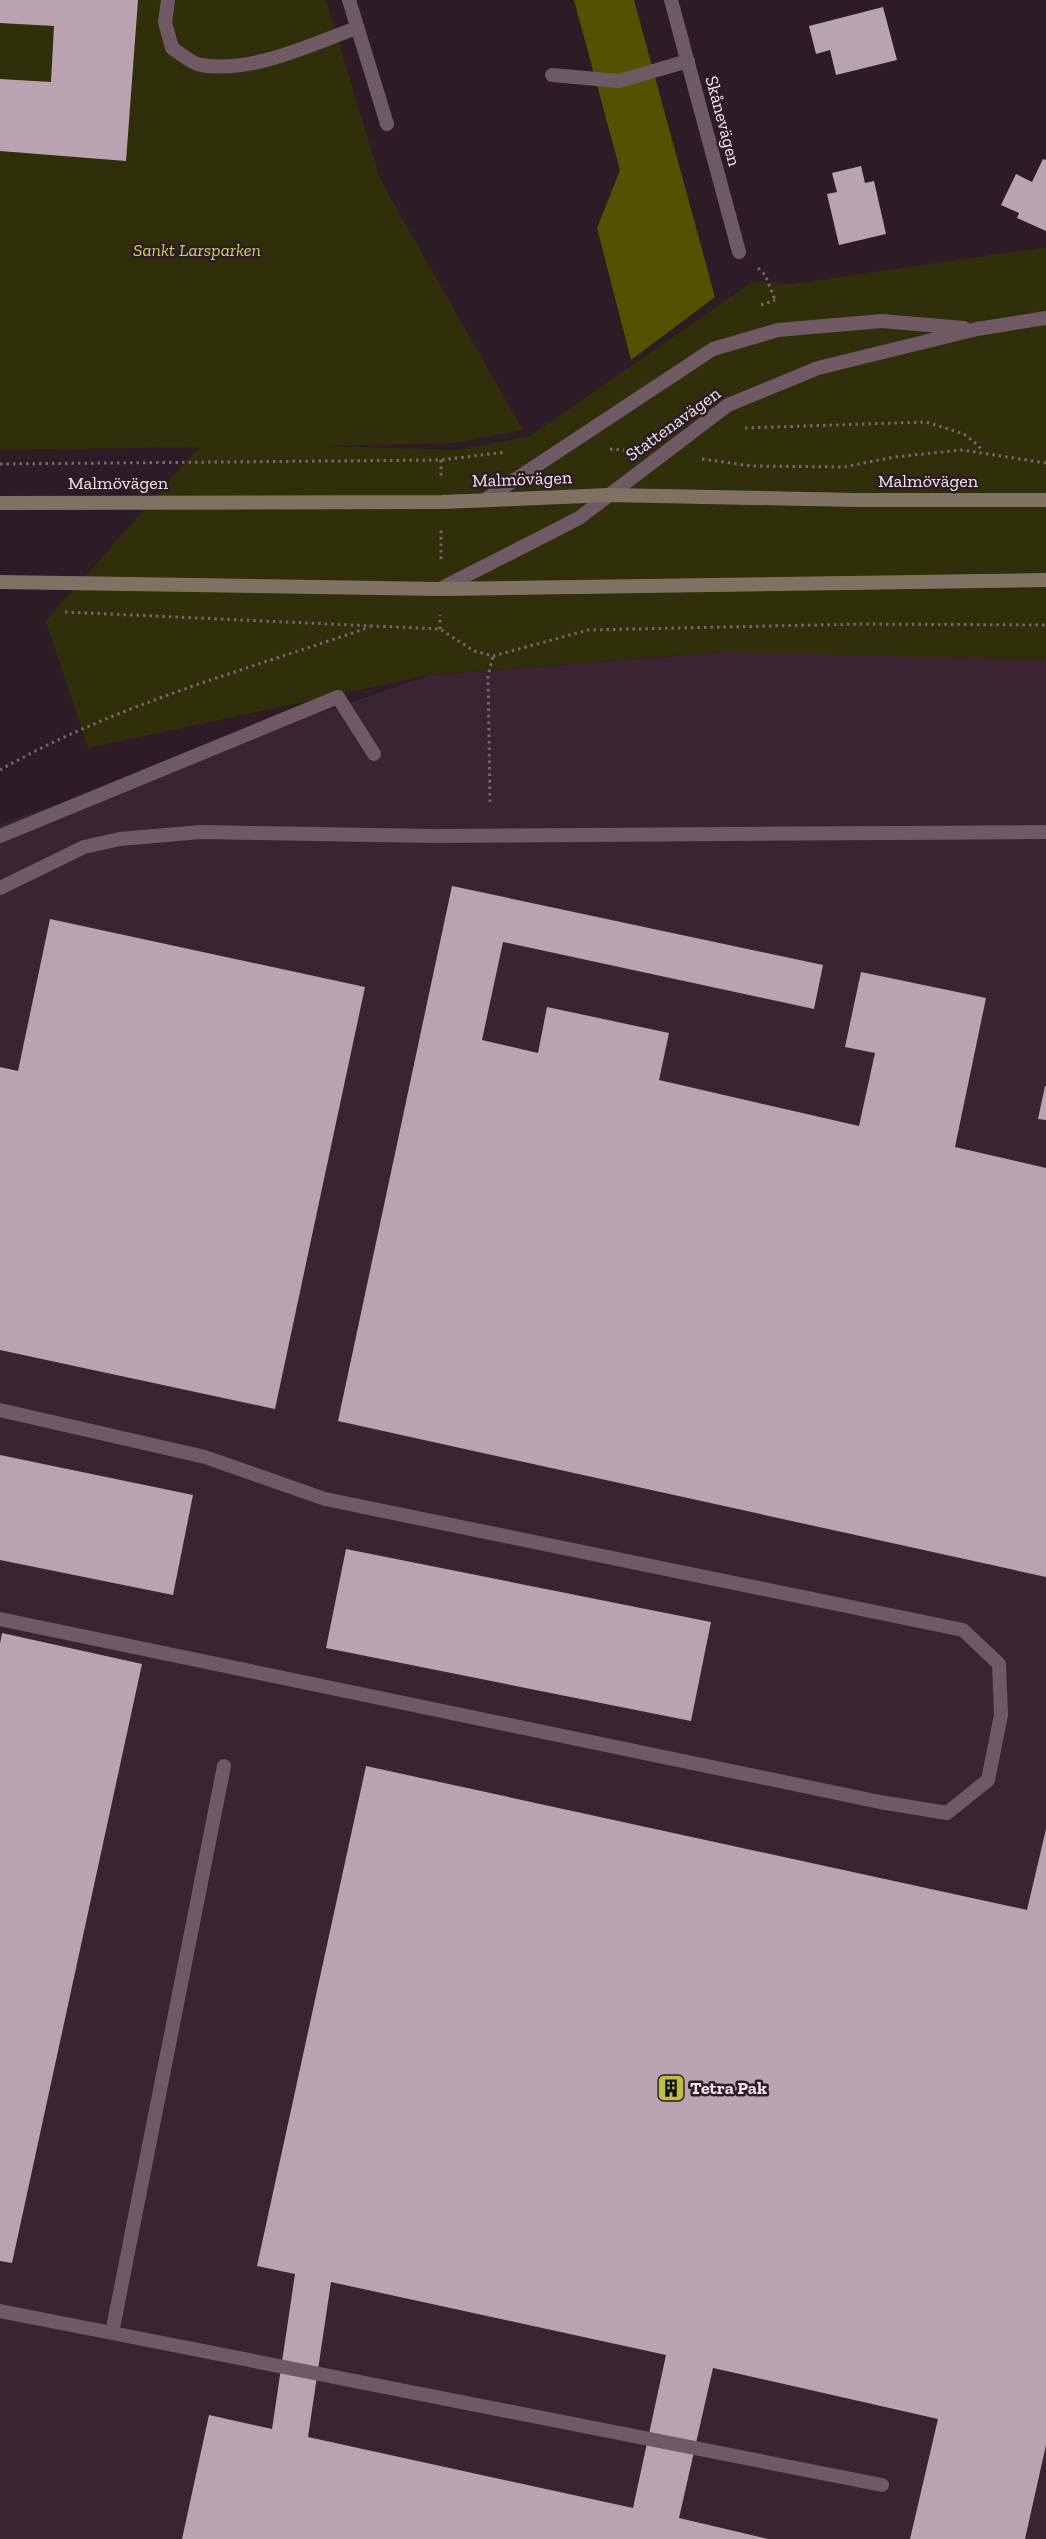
<svg xmlns="http://www.w3.org/2000/svg" width="1046" height="2539" font-family="'Zilla Slab',serif">
<rect width="100%" height="100%" fill="#2d1c26"/>
<path fill="#3b2432" d="M723 652 1046 654V2539H0V824L430 675Z"/>
<path fill="#2f2f09" d="M0 0H326L380 179 523 430 454 443 327 446 458 450 530 436 754 281 792 284 1046 247V660L723 652 430 675 88 748 46 621 199 447 0 450Z"/>
<path fill="#525200" d="M574 0H634L715 297 631 360 597 228 620 170Z"/>
<path fill="#baa3b0" fill-rule="evenodd" d="M0 0H138L126 161 0 151V79L51 82 54 26 0 23Z
M883 7 897 60 836 75 830 50 816 54 809 26Z
M1043 159 1046 160V231L1017 218 1019 213 1001 205 1016 174 1032 182Z
M861 166 865 183 874 181 886 234 839 245 827 194 837 192 832 173Z
M452 886 823 965 814 1009 503 942 482 1040 538 1053 547 1007 669 1033 659 1080 859 1126 875 1053 845 1047 861 972 986 998 955 1147 1046 1168V1577L338 1421Z
M50 919 365 987 275 1409 0 1350V1067L18 1071Z
M1045 1086H1046V1120L1038 1119Z
M0 1455 193 1495 173 1595 0 1560Z
M346 1549 711 1622 691 1721 326 1648Z
M2 1633 142 1664 12 2263 0 2261V1644Z
M366 1766 1027 1910 1046 1829V2445L1025 2539H910L938 2419 713 2368 679 2518 768 2539H182L209 2415 272 2429 295 2274 257 2266ZM331 2282 666 2355 633 2508 308 2437Z"/>
<g fill="none" stroke-linecap="round" stroke-linejoin="round">
<path stroke="#75656e" stroke-width="3" stroke-dasharray="2.5 4" stroke-linecap="butt" d="M758 268 765 275 776 302
M761 305 775 300
M745 428 926 422 964 434 979 446 982 452
M610 449 624 450
M702 459 752 466 844 467 894 457 962 450 1046 463
M441 460V476
M0 464 441 460 506 452
M441 559V527
M65 612 440 629 474 651 493 656 588 630 860 624 1046 625
M440 629V615
M0 770C112 706 248 669 370 627
M490 802 488 676 493 656"/>
<path stroke="#6e5965" stroke-width="14" d="M168 0 165 22 172 48C180 53 192 64 201 65 251 74 311 44 357 28
M349 0 387 124
M552 75 619 81 688 61
M0 836 338 697 374 754
M0 888 84 847 120 839 201 832 435 836 1046 832
M0 1410 205 1457 325 1499 963 1630 999 1664 1001 1715 988 1780 947 1813 880 1802 0 1619
M0 2311 112 2333 224 1766
M112 2333 882 2485"/>
<path stroke="#6e5965" stroke-width="14" d="M671 0 739 252"/>
<path stroke="#6e5965" stroke-width="14" d="M486 499 713 349 778 330 882 321 964 328
M440 589 579 518 728 405 818 368 977 329 1046 318"/>
<path stroke="#807263" stroke-width="14" d="M0 503 442 502 609 495 857 500H1046
M0 582 440 589 1046 580"/>
</g>
<defs>
<g id="building-square" transform="scale(1.4375)"><rect x="-9" y="-9" width="18" height="18" rx="4" fill="#bebf42" stroke="#2d1c26"/><path d="M-4-6H4V6H1V3H-1V6H-4ZM-2.5-4.3h1.7v1.8h-1.7ZM.8-4.3h1.7v1.8H.8ZM-2.5-1h1.7V.8h-1.7ZM.8-1h1.7V.8H.8Z" fill="#111"/></g>
</defs>
<g fill-rule="evenodd">
<use href="#building-square" x="671" y="2088"/>
</g>
<g text-anchor="middle" dominant-baseline="central" stroke-width="5" stroke-linejoin="round" paint-order="stroke">
<g font-size="18" fill="#f1e4eb" stroke="#2d1c26">
<text transform="translate(723 121) rotate(75)">Skånevägen</text>
<text transform="translate(673 424) rotate(-36)">Stattenavägen</text>
<text transform="translate(522 479) rotate(-2)">Malmövägen</text>
<text x="928" y="481">Malmövägen</text>
<text x="118" y="483">Malmövägen</text>
</g>
<g font-size="18" font-style="italic" fill="#d1d255" stroke="#2d1c26">
<text x="197" y="250">Sankt Larsparken</text>
</g>
<g font-size="18" font-weight="bold" fill="#f1e4eb" stroke="#2d1c26" text-anchor="start">
<text x="690" y="2088">Tetra Pak</text>
</g>
</g>
</svg>
